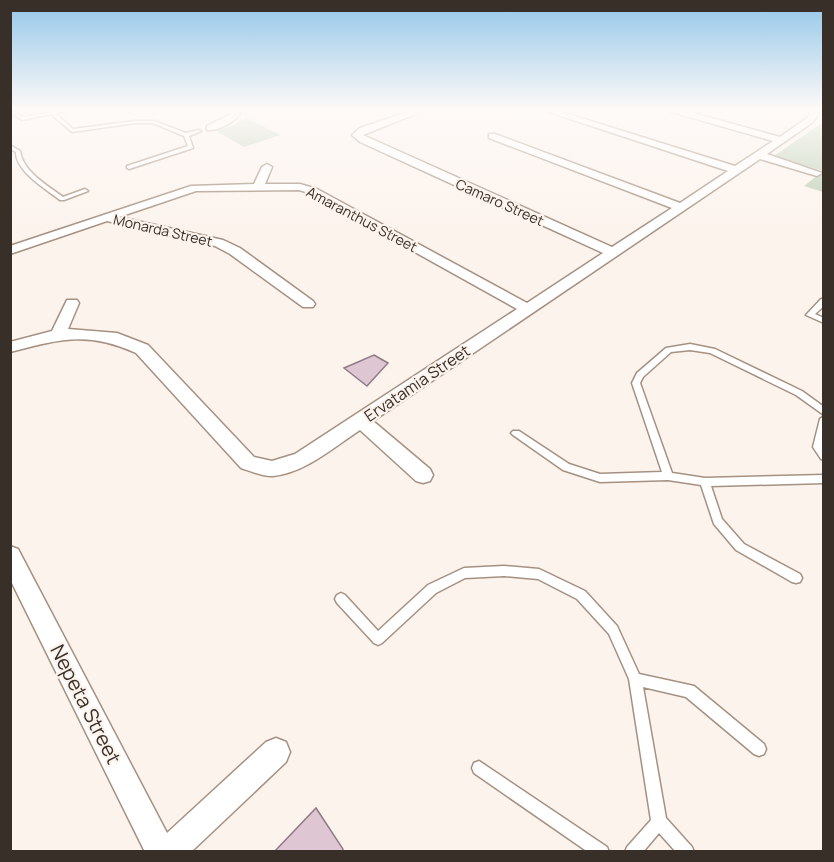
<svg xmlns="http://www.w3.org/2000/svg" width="834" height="862" font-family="Manrope,sans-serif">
<rect width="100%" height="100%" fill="#fcf3ed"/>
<path fill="#bed0b9" d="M246 118 280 135 244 147 216 131 232 126Z
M823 118V192L804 186 823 171 774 156 822 123Z"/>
<path fill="#dfc6d3" stroke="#907a86" stroke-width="1.5" d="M374 355 388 363 367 386 344 368Z
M316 808 343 849 342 852H274Z"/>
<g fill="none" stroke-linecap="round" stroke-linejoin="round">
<g stroke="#a59181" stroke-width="3">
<path id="service" d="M10 109 23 117 71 109V110L55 113 73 129 135 121H154L186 133 199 130 201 131 189 136 193 148 129 169 127 168V166L188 146 184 136 153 123H135L72 132 51 114 22 120 10 112Z
M10 145 20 151C23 172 47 185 63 197L85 189 88 191 64 200H60C47 190 15 171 16 152L10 149Z
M821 299H824V306L815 314 824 318V323L806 315Z
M690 344 715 349 802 391 824 407V415L796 395 710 353 690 350 671 352 643 377 640 383 672 473 705 478 824 475V483L711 486 722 519 744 544 800 574 802 578 800 582 796 583 792 582 736 550 714 524 701 485 668 480 600 482 563 470 513 435 511 433 513 431H519L569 464 600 474 662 472 632 383 637 373 666 348Z
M824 416V460L821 459 813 447 820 419Z
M504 566 539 569 585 591 617 626 639 674 694 686 764 744 766 749 764 754 759 756 754 754 686 697 643 687 666 818 692 847 694 852H676L659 833 643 852H625L627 847 651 820 629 679 609 634 577 599 538 579 504 576 465 578 436 593 382 643 378 645 374 643 337 603 335 599 337 595 341 593 345 595 378 631 428 585 464 568Z
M479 761 607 847 609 852H588L474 773 472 768 474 763Z"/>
</g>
<g stroke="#a59181" stroke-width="3">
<path id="minor" d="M229 109H237L240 114C233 123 218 131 207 130V126L231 114Z
M417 109H428L363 135 612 247 672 208 489 138V134H495L680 203 728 171 540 109H552L735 166 773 141 668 111 667 109H679L780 137 807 118 810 114 808 109H816L818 114 813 122 767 154 822 173 817 176 760 159 373 421 430 469 433 475 430 481 423 483 416 481 360 430C334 447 305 473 273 476 264 477 250 471 241 468L136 353C88 331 60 339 10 352V342L52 331 67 300H77L79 303 68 329 117 333 148 345 254 457 272 461 295 454 517 309 309 193 299 190 196 191 119 217 223 240 240 248 313 301 315 304 313 307H303L230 254 215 246 107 221 10 254V246L191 186 254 184 262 167 267 164 272 167 265 184H300L317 189 527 303 603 253 360 142 352 135 360 128Z
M10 546 18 549 167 833 266 742 276 738 286 742 290 752 286 762 191 852H145L10 579Z"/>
</g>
<use href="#service" fill="#fff" fill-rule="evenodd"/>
<use href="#minor" fill="#fff" fill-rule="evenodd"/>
</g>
<linearGradient id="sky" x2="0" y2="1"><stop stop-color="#94c7e9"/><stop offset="0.48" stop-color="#fefaf7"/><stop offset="1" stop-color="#fefaf7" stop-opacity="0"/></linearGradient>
<rect width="834" height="229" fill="url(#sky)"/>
<g text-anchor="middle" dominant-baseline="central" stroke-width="4.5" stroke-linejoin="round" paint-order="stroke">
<g font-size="14" fill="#372f28" stroke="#fcf3ed">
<text transform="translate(500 202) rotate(24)">Camaro Street</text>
<text transform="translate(362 219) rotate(28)">Amaranthus Street</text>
<text transform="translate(163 230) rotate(13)">Monarda Street</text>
</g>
<g font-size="16" fill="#372f28" stroke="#fcf3ed">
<text transform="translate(417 383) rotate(-34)">Ervatamia Street</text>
</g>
<g font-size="20" fill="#372f28" stroke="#fcf3ed">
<text transform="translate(86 704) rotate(63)">Nepeta Street</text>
</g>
</g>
<rect width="834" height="862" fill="none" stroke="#372f28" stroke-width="24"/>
</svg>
